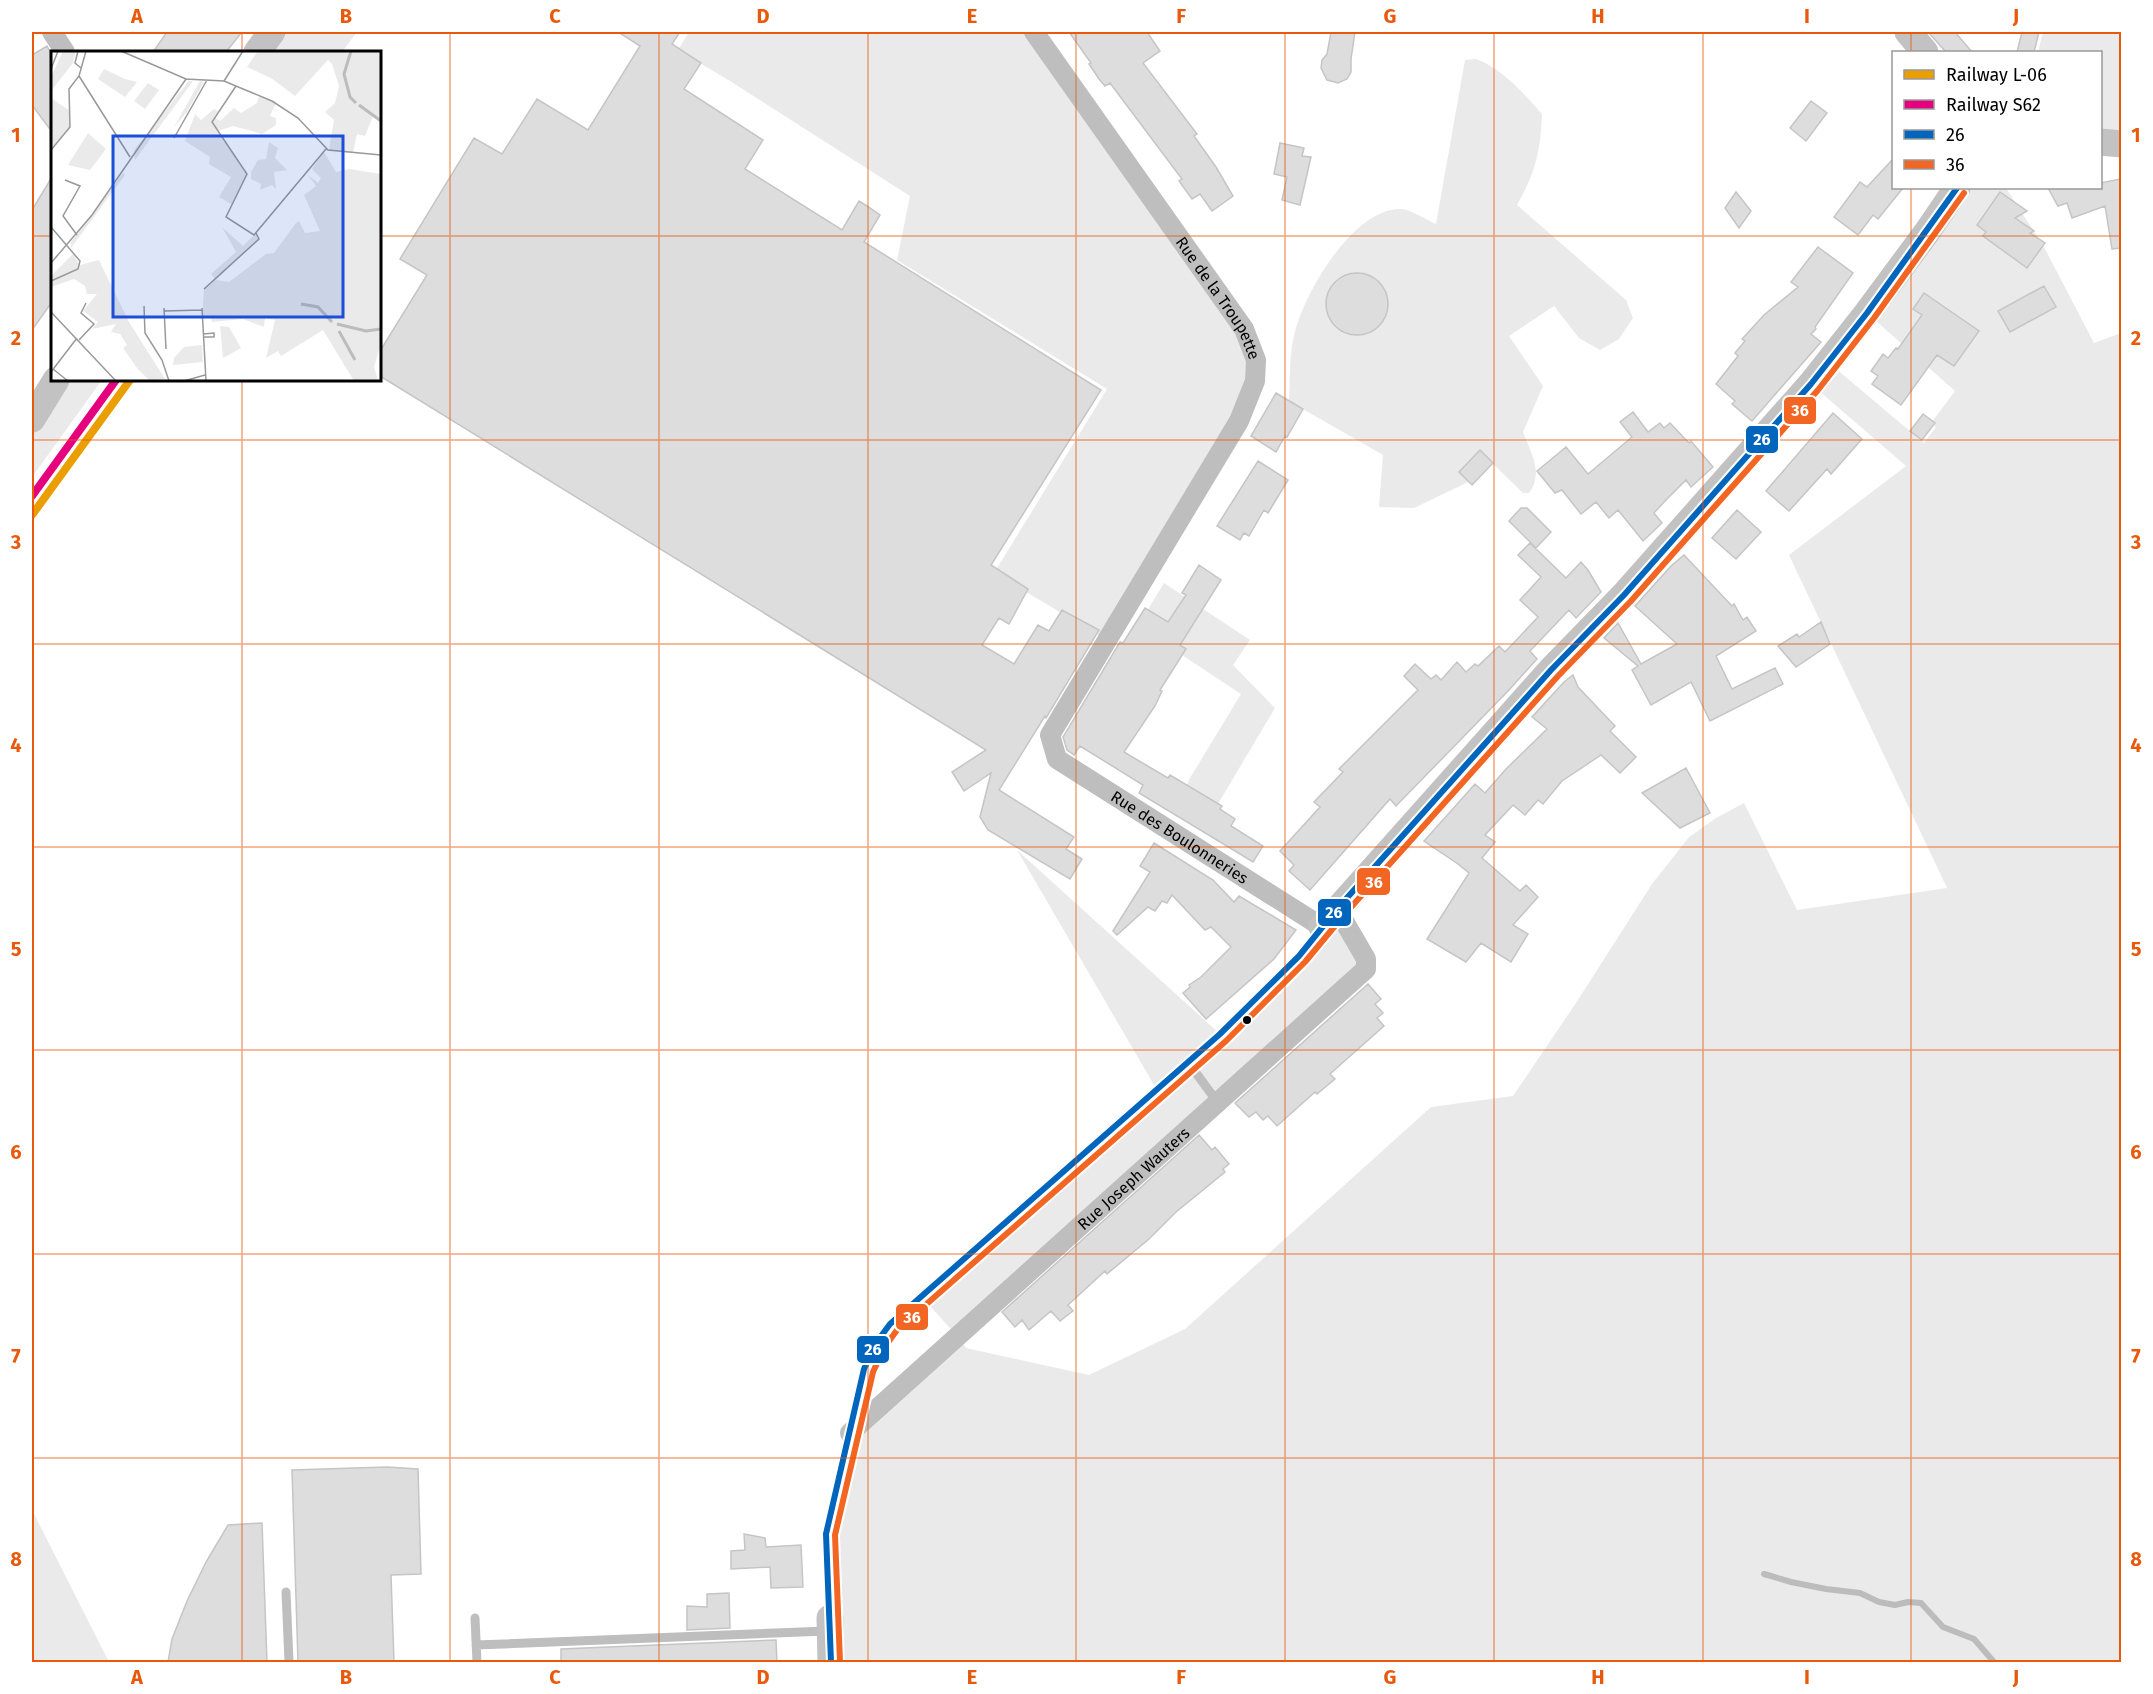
<svg xmlns="http://www.w3.org/2000/svg" width="2153" height="1694" font-family="'Fira Sans',sans-serif">
<rect width="100%" height="100%" fill="#fff"/>
<path fill="#eaeaea" d="M272 32H357L342 52H257Z
M689 32H1034L1244 329 1255 381 1107 640 994 573 1107 389 897 260 910 196 730 81 678 50Z
M2043 32H2121V144L2101 142 2100 52H2038Z
M1476 59C1502 68 1524 94 1542 114 1540 153 1536 171 1517 205L1626 300 1633 318 1619 339 1600 350 1579 338 1554 306 1509 336 1543 386 1523 432C1531 453 1544 473 1529 493H1523L1488 459 1466 483 1414 508 1379 507 1383 455 1289 401C1290 380 1289 356 1294 336 1302 296 1354 206 1402 209 1412 210 1426 220 1436 224L1465 60Z
M1957 188H2006L2044 247 2094 343 2121 333V1662H831L826 1534 850 1433 958 1337 921 1296 1157 1090 1017 850 1220 1034 1299 956 1337 909 1366 959 958 1337 966 1348 1089 1375 1185 1329 1431 1107 1513 1096 1576 1003 1652 884 1689 837 1716 818 1744 803 1797 910 1947 888 1789 555 1906 466 1811 384 1828 362 1924 443 1936 427 1931 423 1955 391 1867 313Z
M67 380H102L32 477V419Z
M1164 583 1250 640 1233 665 1275 708 1215 809 1185 790 1190 778 1241 694 1138 626Z
M32 1510 109 1662H32Z"/>
<g fill="none" stroke-linecap="round" stroke-linejoin="round">
<path stroke="#bcbcbc" stroke-width="6" d="M1764 1574 1791 1582 1826 1589 1860 1593 1879 1602 1895 1605 1908 1602 1921 1603 1943 1627 1974 1639 1994 1662"/>
</g>
<path fill="#ddd" stroke="#c5c5c5" stroke-width="1.5" d="M167 32H242L226 52H153Z
M618 32H680L672 44 701 63 684 89 763 140 745 169 842 230 859 201 867 206 880 215 864 242 1101 390 991 565 1028 589 1009 624 999 618 982 645 1014 664 1038 625 1049 631 1062 610 1099 630 1046 718 1045 716 999 790 1074 837 1066 849 1082 859 1070 879 988 830 980 817 991 773 964 791 952 772 986 750 380 376V351L427 275 400 259 474 138 502 154 537 99 588 130 640 46Z
M1069 32H1147L1160 51 1143 63 1197 134 1194 136 1216 167 1233 196 1212 211 1200 194 1192 199 1179 181 1182 179 1110 83 1105 86 1099 79 1089 64 1091 63Z
M1331 32H1355L1351 59V72L1347 79 1338 83 1327 80 1321 68 1322 60 1327 54Z
M1928 32H1955L1972 52H1946Z
M2022 32H2039L2034 52H2017Z
M47 46 52 55V132L32 105V55Z
M1811 101 1827 113 1806 141 1790 128Z
M1280 143 1304 148 1302 156 1311 157 1300 205 1282 200 1287 177 1274 174Z
M1893 159V188H1903L1878 219 1873 215 1858 235 1834 217 1860 182 1867 187Z
M52 177V302L32 330V210Z
M2121 179V248L2112 249 2105 206 2072 218 2067 203 2058 206 2048 188H2100V183Z
M1736 192 1751 211 1739 228 1725 208Z
M2000 192 2027 211 2015 218 2034 231 2030 233 2045 243 2027 268 1983 236 1986 232 1977 225Z
M1818 247 1853 273 1815 327 1816 329 1811 334 1821 342 1752 421 1732 404 1735 401 1716 384 1738 356 1735 353 1745 341 1742 339 1764 315 1798 287 1791 282Z
M1326 304a31 31 0 1 1 62 0a31 31 0 1 1-62 0Z
M2044 286 2056 307 2010 332 1998 311Z
M1924 293 1979 331 1954 366 1937 355 1901 405 1872 384 1878 376 1871 371 1883 354 1888 358 1896 348 1898 349 1922 315 1913 309Z
M1276 393 1303 409 1287 437 1285 436 1276 452 1251 436Z
M1633 412 1648 432 1660 423 1664 428 1670 423 1689 443 1691 441 1713 467 1691 487 1686 480 1664 502 1654 513 1662 523 1643 541 1618 510 1609 518 1596 502 1581 514 1562 490 1555 493 1537 471 1566 447 1588 474 1632 437 1620 422Z
M1833 413 1862 439 1831 474 1827 469 1789 511 1766 491Z
M1923 414 1935 423 1922 440 1910 431Z
M1480 450 1493 463 1472 485 1459 472Z
M1258 461 1288 480 1268 513 1264 510 1249 536 1244 533 1240 540 1217 526Z
M1521 508H1527L1551 532 1536 548 1509 521Z
M1737 510 1761 532 1736 559 1712 538Z
M1530 543 1566 578 1581 562 1588 570 1601 592 1576 618 1569 610 1530 651 1537 659 1509 690 1396 806 1390 799 1310 890 1289 871 1294 865 1280 851 1320 807 1314 802 1343 772 1339 769 1418 690 1404 676 1415 664 1431 679 1436 675 1441 680 1457 662 1466 672 1475 664 1478 666 1499 646 1505 652 1538 617 1520 600 1541 577 1518 555Z
M1684 555 1732 606 1734 604 1743 620 1747 617 1756 631 1716 656 1732 689 1775 668 1783 684 1710 721 1691 682 1651 705 1632 670 1638 666 1604 638 1618 623 1641 664 1677 644 1635 606 1671 566Z
M1199 565 1221 580 1180 645 1186 649 1160 690 1162 691 1155 706 1124 752 1168 778 1170 775 1222 806 1220 809 1235 819 1231 826 1263 846 1253 862 1139 793 1143 785 1080 746 1074 755 1067 750 1063 737 1120 642 1123 643 1145 608 1168 622 1186 595 1182 593Z
M1821 622 1830 644 1796 667 1778 646 1797 634 1799 637Z
M1573 675 1578 687 1615 726 1610 731 1636 757 1620 773 1601 755 1562 781 1543 804 1538 800 1525 815 1513 805 1485 835 1495 842 1482 858 1520 891 1526 885 1538 897 1513 925 1528 934 1511 962 1481 943 1466 962 1427 939 1469 873 1458 864 1424 841 1475 784 1485 793 1506 769 1547 729 1532 717 1564 682Z
M1686 768 1710 813 1680 828 1642 793Z
M1154 843 1213 880 1234 902 1239 896 1296 930 1274 959 1206 1019 1183 993 1190 987 1189 985 1201 977 1231 947 1211 927 1205 930 1172 895 1167 903 1162 901 1155 911 1148 907 1117 935 1113 931 1150 872 1140 866Z
M1368 984 1381 999 1375 1004 1383 1013 1377 1018 1384 1026 1330 1074 1335 1079 1317 1094 1315 1092 1277 1126 1268 1116 1263 1120 1256 1112 1249 1117 1235 1103Z
M1199 1135 1212 1150 1215 1147 1229 1164 1223 1169 1225 1172 1176 1212 1149 1239 1107 1274 1105 1271 1068 1305 1073 1311 1060 1321 1051 1311 1029 1330 1022 1320 1015 1327 1002 1312Z
M387 1467 418 1469 421 1574 391 1575 394 1662H298L292 1470Z
M262 1523 267 1662H168L172 1639 187 1601 206 1562 228 1525Z
M744 1534 765 1538 766 1547 801 1545 803 1587 771 1588 770 1567 731 1569V1551L745 1550Z
M729 1593 730 1628 687 1630V1606L707 1607V1594Z
M776 1640 777 1662H561V1649Z"/>
<g fill="none" stroke-linecap="round" stroke-linejoin="round">
<path stroke="#bebebe" stroke-width="9" d="M1188 1062 1218 1103
M286 1592 289 1662
M475 1618 477 1662
M476 1645 827 1631"/>
<g stroke="#bebebe" stroke-width="20">
<path d="M52 32 65 52"/>
<path id="s1" d="M1034 32 1244 329 1256 360 1255 381 1239 421 1050 735 1057 759 1322 927"/>
<path id="s2" d="M850 1433 1366 969V959L1337 909"/>
</g>
<path stroke="#c2c2c2" stroke-width="27" d="M1908 32 1925 52
M257 52 272 32
M2100 142 2122 144
M32 419 56 380
M1322 927 1551 670 1624 595 1811 384 1867 313 1927 232 1957 188
M830 1618 831 1662"/>
<g stroke="#fff" stroke-width="10">
<path id="bus-1" d="M831 1662 826 1534 864 1369 876 1343 890 1324 1220 1034 1299 956 1337 909 1551 670 1624 595 1811 384 1867 313 1957 188"/>
</g>
<g stroke="#fff" stroke-width="10">
<path id="bus-2" d="M840 1662 835 1535 873 1372 884 1348 897 1330 1226 1041 1305 962 1344 915 1558 676 1631 601 1818 390 1874 318 1964 193"/>
</g>
<use href="#bus-1" stroke="#0065bd" stroke-width="6"/>
<use href="#bus-2" stroke="#f26522" stroke-width="6"/>
<g stroke="#fff" stroke-width="12">
<path id="rail-1" d="M32 515 130 380"/>
</g>
<g stroke="#fff" stroke-width="12">
<path id="rail-2" d="M32 496 116 380"/>
</g>
<use href="#rail-1" stroke="#eb9e00" stroke-width="8"/>
<use href="#rail-2" stroke="#e5007d" stroke-width="8"/>
</g>
<path fill="none" stroke="#e8590c" stroke-width="1.5" stroke-opacity="0.55" d="M242 32V52M450 32V1662M659 32V1662M868 32V1662M1076 32V1662M1285 32V1662M1494 32V1662M1703 32V1662M1911 32V52M1911 188V1662M32 236H52M380 236H2122M242 380V1662M32 440H2122M32 644H2122M32 847H2122M32 1050H2122M32 1254H2122M32 1458H2122"/>
<circle fill="#000" stroke="#fff" stroke-width="2" cx="1247" cy="1020" r="5"/>
<g text-anchor="middle" dominant-baseline="central" stroke-width="5" stroke-linejoin="round" paint-order="stroke">
<g font-size="16" fill="#000" stroke="#fff">
<text stroke="none"><textPath href="#s1" startOffset="324">Rue de la Troupette</textPath></text>
<text stroke="none"><textPath href="#s1" startOffset="998">Rue des Boulonneries</textPath></text>
<text stroke="none"><textPath href="#s2" startOffset="381">Rue Joseph Wauters</textPath></text>
</g>
</g>
<g transform="translate(51 51)">
<rect width="330" height="330" fill="#fff"/>
<path d="M12 0H25L22 12 0 40V26ZM207 0H295L298 4 300 0H330V70L322 65 314 85 306 83 302 102 278 99 283 69 274 61 284 52 288 35 281 13 277 9 244 45 220 27 196 16ZM53 18 74 28 86 31 74 46 47 28ZM138 30H142L84 109 83 99ZM149 30 153 31 136 61 123 76ZM97 32 108 39 94 58 83 50ZM208 45 225 52 219 65 225 67V74L211 83 182 75 167 80 196 123 180 153 168 146 180 126 158 113 159 106 134 90 144 63 150 69 163 58 167 60 163 66 169 70 183 57 190 62 206 52ZM0 47 19 60V76L0 99ZM37 82 55 98 39 119 17 114ZM218 91 227 97 224 107 236 119 223 121 225 138 221 134 209 139 210 133 200 128V121L207 109 215 108ZM273 101 285 121 298 118 330 123V292L323 316 327 330H303L272 279 230 305 227 300 215 307 224 269 214 267 213 276 192 268 161 271 160 266 151 267 153 238 164 228 160 223 185 201 171 176 192 195 205 182 208 187 165 229 178 231 215 203 223 202 245 172 248 170 254 182 269 180 253 144 265 135 257 124 267 132 270 127 261 118ZM72 122 74 124 20 197V191ZM22 203 29 214 48 209 78 271 114 328 98 329 86 317 72 297 76 294 69 283 60 281 65 273 41 278 47 271 32 260 46 243H36L34 235 23 228 0 236V225ZM169 275 178 276 190 297 172 307ZM151 294 152 311 122 314 123 307 133 296Z" fill="#eaeaea"/>
<path fill="none" stroke="#bcbcbc" stroke-width="3" d="M300 0 293 23 299 46 305 52M308 54 330 70M250 253 267 256 281 271M286 273 315 280 330 278M288 280 304 309"/>
<path fill="none" stroke="#999" stroke-width="1.5" d="M27 0 24 12 30 17M70 0 135 28 173 30 221 50 247 67 277 99 330 104M0 18 7 0M28 25 79 106M173 30 192 0M185 35 161 71 196 123 175 166 203 184 275 98M123 87 156 29M0 99 19 76 18 38 28 25 35 0M14 129 29 135 12 165 26 184M0 176 29 210 27 218 0 230M0 212 41 164 135 28M153 238 208 188 205 182M93 255 94 282 111 309 118 330M113 257 115 298M151 257 155 330M113 260 151 259M0 261 65 330M152 283 163 282V286H152M28 289 43 273 30 262 35 252M2 318 17 330M0 321 26 287M133 330 154 324"/>
<path fill="#1d4ed8" fill-opacity="0.15" stroke="#1d4ed8" stroke-width="3" d="M62 85H292V266H62Z"/>
<rect width="330" height="330" fill="none" stroke="#000" stroke-width="3"/>
</g>
<g stroke="#fff" stroke-width="2">
<rect x="1783" y="396" width="34" height="29" rx="6" fill="#f26522"/>
<rect x="1745" y="425" width="34" height="29" rx="6" fill="#0065bd"/>
<rect x="1356" y="867" width="35" height="29" rx="6" fill="#f26522"/>
<rect x="1317" y="898" width="35" height="29" rx="6" fill="#0065bd"/>
<rect x="895" y="1303" width="34" height="28" rx="6" fill="#f26522"/>
<rect x="856" y="1335" width="34" height="29" rx="6" fill="#0065bd"/>
</g>
<g font-size="16" text-anchor="middle" font-weight="bold" fill="#fff">
<text x="1800" y="416">36</text>
<text x="1762" y="445">26</text>
<text x="1374" y="888">36</text>
<text x="1334" y="918">26</text>
<text x="912" y="1323">36</text>
<text x="873" y="1355">26</text>
</g>
<rect width="2153" height="1694" fill="none" stroke="#ffffff" stroke-width="66"/>
<rect x="1892" y="51" width="210" height="138" fill="#ffffff" stroke="#999999" stroke-width="1.5"/>
<rect x="1904" y="70" width="30" height="9" fill="#eb9e00" stroke="#999999" stroke-width="1.5"/>
<text x="1946" y="81" font-size="18" fill="#000000">Railway L-06</text>
<rect x="1904" y="100" width="30" height="9" fill="#e5007d" stroke="#999999" stroke-width="1.5"/>
<text x="1946" y="111" font-size="18" fill="#000000">Railway S62</text>
<rect x="1904" y="130" width="30" height="9" fill="#0065bd" stroke="#999999" stroke-width="1.5"/>
<text x="1946" y="141" font-size="18" fill="#000000">26</text>
<rect x="1904" y="160" width="30" height="9" fill="#f26522" stroke="#999999" stroke-width="1.5"/>
<text x="1946" y="171" font-size="18" fill="#000000">36</text>
<rect x="33" y="33" width="2087" height="1628" fill="none" stroke="#e8590c" stroke-width="2"/>
<g font-size="20" text-anchor="middle" font-weight="bold" fill="#e8590c">
<text x="137" y="23">A</text>
<text x="346" y="23">B</text>
<text x="555" y="23">C</text>
<text x="763" y="23">D</text>
<text x="972" y="23">E</text>
<text x="1181" y="23">F</text>
<text x="1390" y="23">G</text>
<text x="1598" y="23">H</text>
<text x="1807" y="23">I</text>
<text x="2016" y="23">J</text>
<text x="16" y="142">1</text>
<text x="2136" y="142">1</text>
<text x="16" y="345">2</text>
<text x="2136" y="345">2</text>
<text x="16" y="549">3</text>
<text x="2136" y="549">3</text>
<text x="16" y="752">4</text>
<text x="2136" y="752">4</text>
<text x="16" y="956">5</text>
<text x="2136" y="956">5</text>
<text x="16" y="1159">6</text>
<text x="2136" y="1159">6</text>
<text x="16" y="1363">7</text>
<text x="2136" y="1363">7</text>
<text x="16" y="1566">8</text>
<text x="2136" y="1566">8</text>
<text x="137" y="1684">A</text>
<text x="346" y="1684">B</text>
<text x="555" y="1684">C</text>
<text x="763" y="1684">D</text>
<text x="972" y="1684">E</text>
<text x="1181" y="1684">F</text>
<text x="1390" y="1684">G</text>
<text x="1598" y="1684">H</text>
<text x="1807" y="1684">I</text>
<text x="2016" y="1684">J</text>
</g>
</svg>
